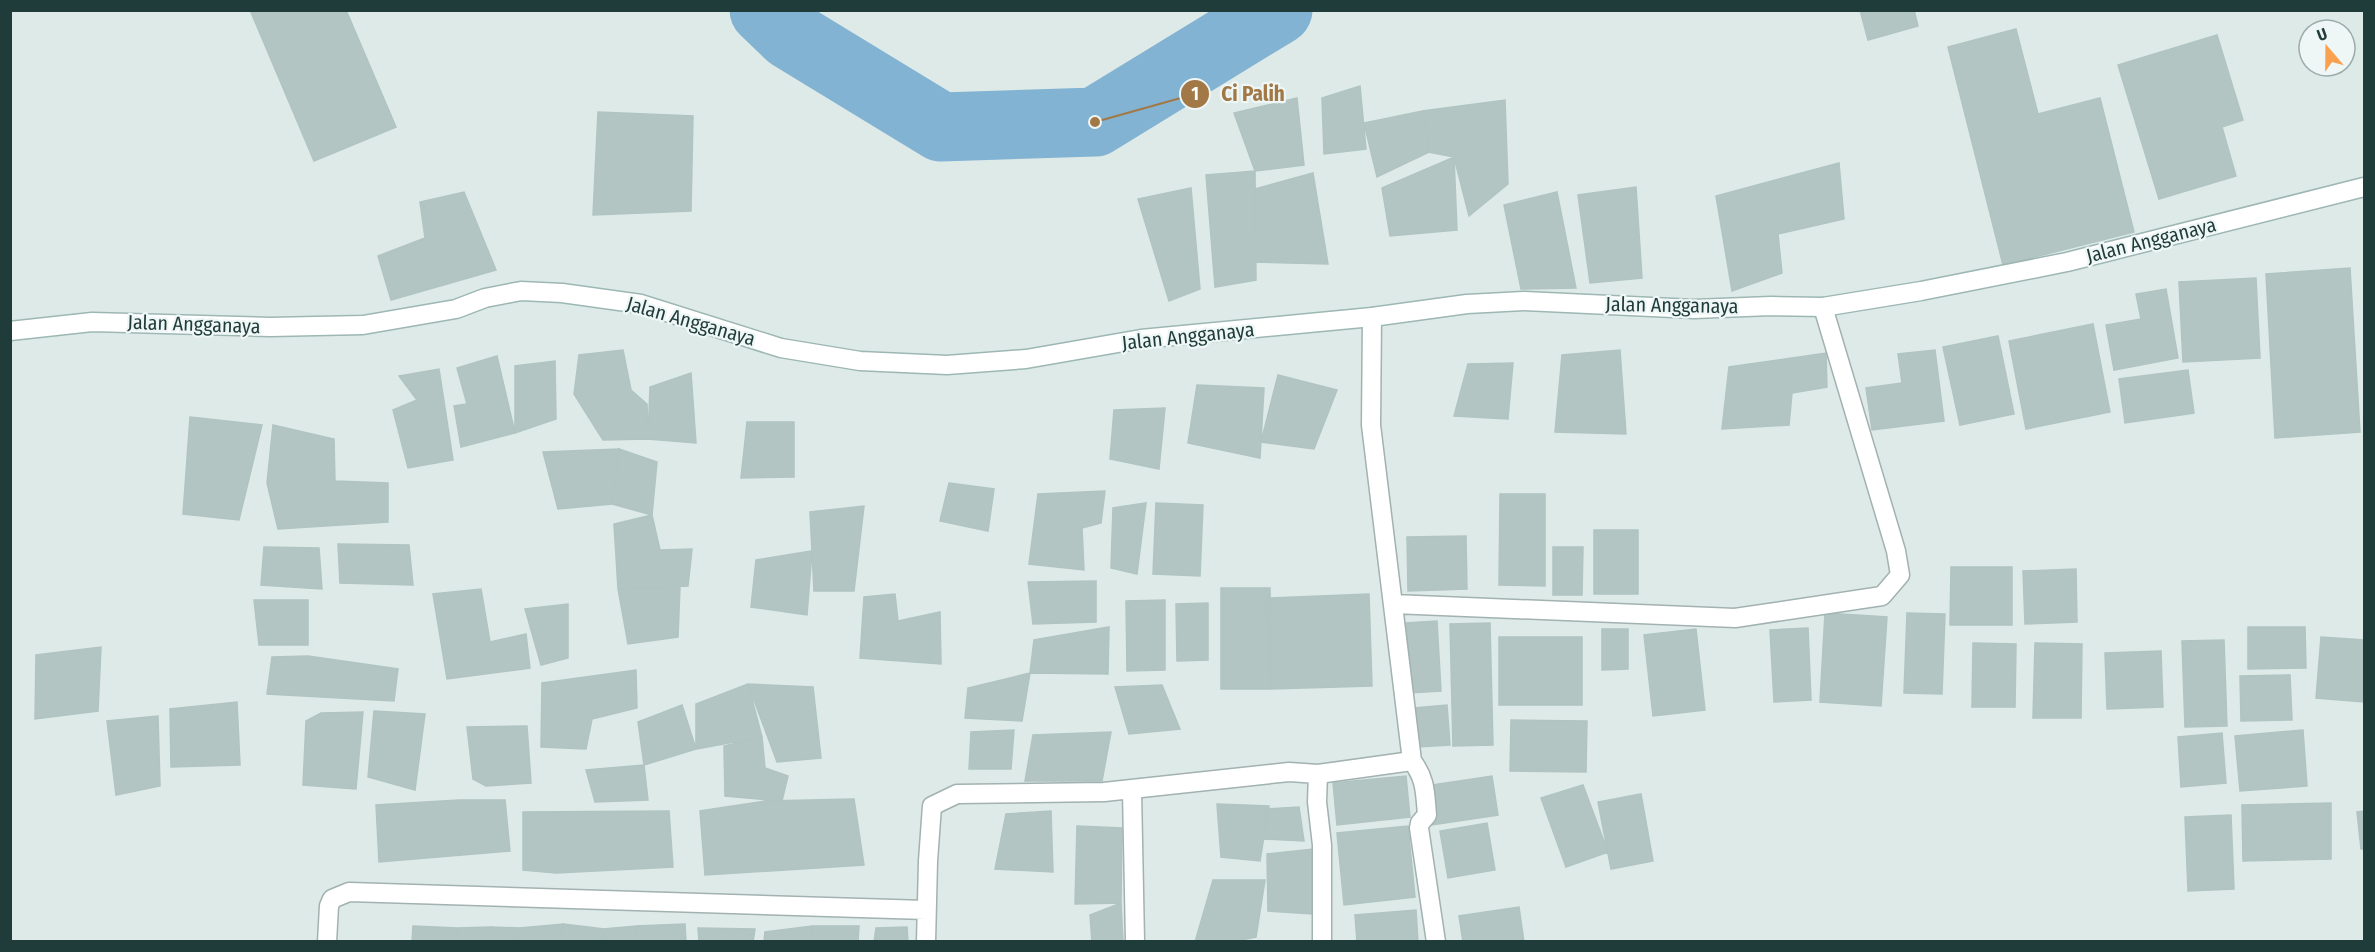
<svg xmlns="http://www.w3.org/2000/svg" width="2375" height="952" font-family="'Fira Sans Condensed',sans-serif">
<rect width="100%" height="100%" fill="#deeae8"/>
<g fill="none" stroke-linecap="round" stroke-linejoin="round">
<path stroke="#82b3d3" stroke-width="69" d="M764 10 790 35 941 127 1095 122 1278 10"/>
</g>
<path fill="#b3c5c2" stroke="#b0c4c1" stroke-width="1.5" d="M250 10H346L396 127 314 161Z
M1860 10H1914L1918 26 1868 40Z
M2016 29 2038 114 2100 98 2134 232 2003 265 1948 47Z
M2217 35 2243 120 2222 127 2236 176 2159 199 2118 65Z
M1360 86 1366 149 1324 154 1322 98Z
M1297 98 1304 165 1255 171 1234 113Z
M1505 100 1508 184 1469 216 1454 157 1429 152 1423 111Z
M1423 111 1429 152 1377 177 1364 123Z
M598 112 693 116 691 211 593 215Z
M1454 157 1457 230 1390 236 1382 188Z
M1839 163 1844 219 1778 234 1782 273 1732 291 1716 196Z
M1255 171 1256 280 1215 287 1206 175Z
M1313 173 1328 264 1256 262 1255 189Z
M1636 187 1642 278 1590 283 1578 195Z
M1191 188 1200 289 1169 301 1138 199Z
M464 192 496 270 391 300 378 256 425 238 420 202Z
M1557 192 1576 288 1521 289 1504 205Z
M2350 268 2360 432 2275 438 2266 274Z
M2256 278 2260 358 2183 362 2179 282Z
M2166 289 2178 358 2114 370 2106 325 2141 319 2136 294Z
M2093 324 2110 412 2026 429 2009 341Z
M1998 336 2014 414 1960 425 1943 347Z
M623 350 631 390 647 404 648 439 603 440 574 394 579 355Z
M1620 350 1626 434 1555 432 1562 355Z
M1935 350 1944 421 1872 430 1866 388 1902 383 1898 354Z
M1826 353 1827 387 1792 393 1789 425 1722 429 1729 367Z
M497 356 515 433 461 447 454 406 467 404 457 368Z
M555 361 556 419 515 433V366Z
M1513 363 1508 419 1454 416 1468 364Z
M439 369 453 460 408 468 393 410 417 400 399 376Z
M2188 370 2194 413 2125 423 2119 379Z
M691 373 696 443 648 439 650 387Z
M1278 375 1337 390 1314 449 1261 442Z
M1197 385 1264 388 1260 458 1188 443Z
M1165 408 1159 469 1110 459 1114 410Z
M190 417 262 425 239 520 183 514Z
M747 422H794V477L741 478Z
M273 425 334 439 335 481 388 483V522L278 529 267 483Z
M619 449 612 504 558 509 543 452Z
M619 449 657 462 652 515 612 504Z
M949 483 994 489 988 531 940 521Z
M1105 491 1101 523 1082 528 1084 570 1029 564 1038 494Z
M1500 494H1545V586L1499 585Z
M1146 503 1137 574 1111 568 1113 508Z
M1156 503 1203 505 1200 576 1153 574Z
M864 506 854 591H814L810 512Z
M652 515 660 550 692 549 688 586 618 589 614 524Z
M1594 530H1638V594H1594Z
M1466 536 1467 589 1408 591 1407 537Z
M338 544 409 545 413 585 340 583Z
M264 547 319 548 322 589 261 585Z
M1553 547H1583L1582 595H1553Z
M812 551 807 615 751 607 756 560Z
M1951 567H2012V625H1950Z
M2076 569 2077 622 2025 624 2023 571Z
M1096 581V622L1033 624 1028 582Z
M680 587 678 637 628 644 618 589Z
M1221 588H1270L1271 689H1221Z
M481 589 490 642 526 634 530 668 447 679 433 594Z
M895 594 898 621 940 612 941 664 860 658 864 597Z
M1369 594 1372 686 1270 689 1267 598Z
M254 600H308V645H259Z
M1165 600V670L1127 671 1126 601Z
M1208 603V660L1177 661 1176 604Z
M568 604V658L541 665 525 609Z
M1825 613 1887 617 1881 706 1820 702Z
M1907 613 1945 614 1942 694 1904 693Z
M1437 621 1441 691 1409 693 1406 623Z
M1490 623 1493 745 1453 746 1450 624Z
M1109 627 1108 674 1030 673 1034 640Z
M2248 627H2305L2306 668 2248 669Z
M1808 628 1811 700 1774 702 1770 630Z
M1602 629H1628V669L1602 670Z
M1696 629 1705 710 1653 716 1644 635Z
M1499 637H1582V705H1499Z
M2321 637 2364 640V702L2316 698Z
M2224 640 2227 726 2185 727 2182 641Z
M1973 643 2016 644 2015 707H1972Z
M2035 643 2082 644 2081 718H2033Z
M101 647 98 711 35 719 36 655Z
M2161 651 2163 707 2107 709 2105 653Z
M308 656 398 669 394 701 267 694 272 657Z
M636 670 637 708 592 719 586 749 541 747 542 683Z
M1030 673 1022 721 965 718 968 688Z
M2290 675 2292 720 2241 721 2240 676Z
M748 684 762 737 696 749V704Z
M748 684 813 687 821 758 777 762Z
M1162 685 1180 729 1129 734 1115 687Z
M237 702 240 765 171 767 170 709Z
M682 705 696 749 644 765 638 722Z
M1447 705 1450 745 1417 747 1414 708Z
M374 711 425 714 415 790 368 777Z
M363 712 356 789 303 785 306 721 321 713Z
M158 716 160 786 116 795 107 721Z
M1511 720 1587 721 1586 772 1510 771Z
M527 726 531 783 486 786 473 779 467 727Z
M1014 730 1011 769H969L971 732Z
M2303 730 2307 786 2240 791 2235 736Z
M1111 732 1102 781H1025L1033 735Z
M2222 733 2226 783 2181 787 2178 737Z
M762 737 765 768 788 776 782 801 725 796 724 746Z
M644 765 648 800 595 802 586 770Z
M1406 776 1410 817 1337 825 1333 783Z
M1492 776 1498 815 1432 825 1426 786Z
M1583 785 1608 852 1566 867 1541 798Z
M1641 794 1653 861 1611 869 1598 802Z
M854 799 864 865 705 875 700 811 765 801Z
M459 800H505L510 851 379 862 376 805Z
M2331 803V859L2243 861 2242 805Z
M1217 804 1269 806 1260 861 1221 857Z
M1299 807 1304 841 1264 839 1265 809Z
M669 811 673 867 556 873 523 870V812Z
M1051 811 1053 872 995 869 1006 814Z
M2364 811V849H2361L2357 812Z
M2231 815 2234 889 2188 891 2185 817Z
M1487 823 1495 870 1448 878 1440 831Z
M1077 826 1122 828 1121 903 1075 904Z
M1408 826 1415 897 1344 905 1337 833Z
M1313 849V914L1268 911 1267 854Z
M1213 880H1265L1256 937 1231 942H1195Z
M1121 903 1123 942H1092L1090 915Z
M1519 907 1524 942H1463L1459 916Z
M1416 910 1418 942H1357L1355 915Z
M563 924 559 942H519L520 928Z
M563 924 604 929 602 942H559Z
M685 924 686 942H638L636 926Z
M413 926 457 928 455 942H412Z
M636 926V942H604V929Z
M812 926V942H764L765 932Z
M812 926H859L858 942H814Z
M491 927 489 942H455L457 928Z
M491 927 520 928 519 942H489Z
M907 927 908 942H874L876 928Z
M698 928 755 929 753 942H699Z"/>
<g fill="none" stroke-linecap="round" stroke-linejoin="round">
<g stroke="#a1b2b0" stroke-width="21">
<path id="street" d="M1372 317 1371 425 1412 761
M1393 604 1735 618 1882 596 1900 575 1896 551 1823 307
M1318 774 1412 761C1426 779 1425 793 1427 815L1420 823 1419 828 1436 942
M1132 791 1135 942
M327 942 329 906 332 899 349 892 926 910
M926 942 928 861 932 806 957 794 1104 792 1289 772 1318 774 1317 802 1322 845V942"/>
</g>
<g stroke="#9db7b3" stroke-width="21">
<path id="secondary" d="M10 331 92 322 270 327 363 325 456 309 485 298 521 291 562 293 641 304 781 348 860 361 947 365 1026 359 1141 339 1372 317 1467 304 1524 301 1694 309 1771 306 1823 307 1921 291 2067 262 2364 187"/>
</g>
<use href="#street" stroke="#fff" stroke-width="18"/>
<use href="#secondary" stroke="#fff" stroke-width="18"/>
</g>
<g text-anchor="middle" dominant-baseline="central" stroke-width="4.5" stroke-linejoin="round" paint-order="stroke">
<g font-size="20" fill="#1f3b3a" stroke="#eef7f5">
<text transform="translate(2151 240) rotate(-14)">Jalan Angganaya</text>
<text transform="translate(1672 305) rotate(1)">Jalan Angganaya</text>
<text transform="translate(691 321) rotate(16)">Jalan Angganaya</text>
<text transform="translate(194 324) rotate(2)">Jalan Angganaya</text>
<text transform="translate(1188 336) rotate(-6)">Jalan Angganaya</text>
</g>
</g>
<path fill="none" stroke="#a27846" stroke-width="2" d="M1095 122L1195 94"/>
<g fill="#a27846" stroke="#eef7f5" stroke-width="2">
<circle cx="1095" cy="122" r="6"/>
<circle cx="1195" cy="94" r="15"/>
</g>
<g font-size="18" text-anchor="middle" font-weight="bold" fill="#fff">
<text x="1195" y="100">1</text>
</g>
<g font-size="21" text-anchor="middle" font-weight="bold" fill="#a27846" stroke="#eef7f5" stroke-width="4.5" stroke-linejoin="round" paint-order="stroke">
<text x="1253" y="101">Ci Palih</text>
</g>
<rect width="2375" height="952" fill="none" stroke="#1f3b3a" stroke-width="24"/>
<g transform="translate(2327 48) rotate(340)"><circle r="28" fill="#eef7f5" stroke="#9bacaa" stroke-width="1.5"/>
<path d="M0-4.5L10 22L0 15L-10 22Z" fill="#f9a14e"/>
<text y="-9" font-size="16" font-weight="bold" text-anchor="middle" fill="#1f3b3a">U</text>
</g>
</svg>
